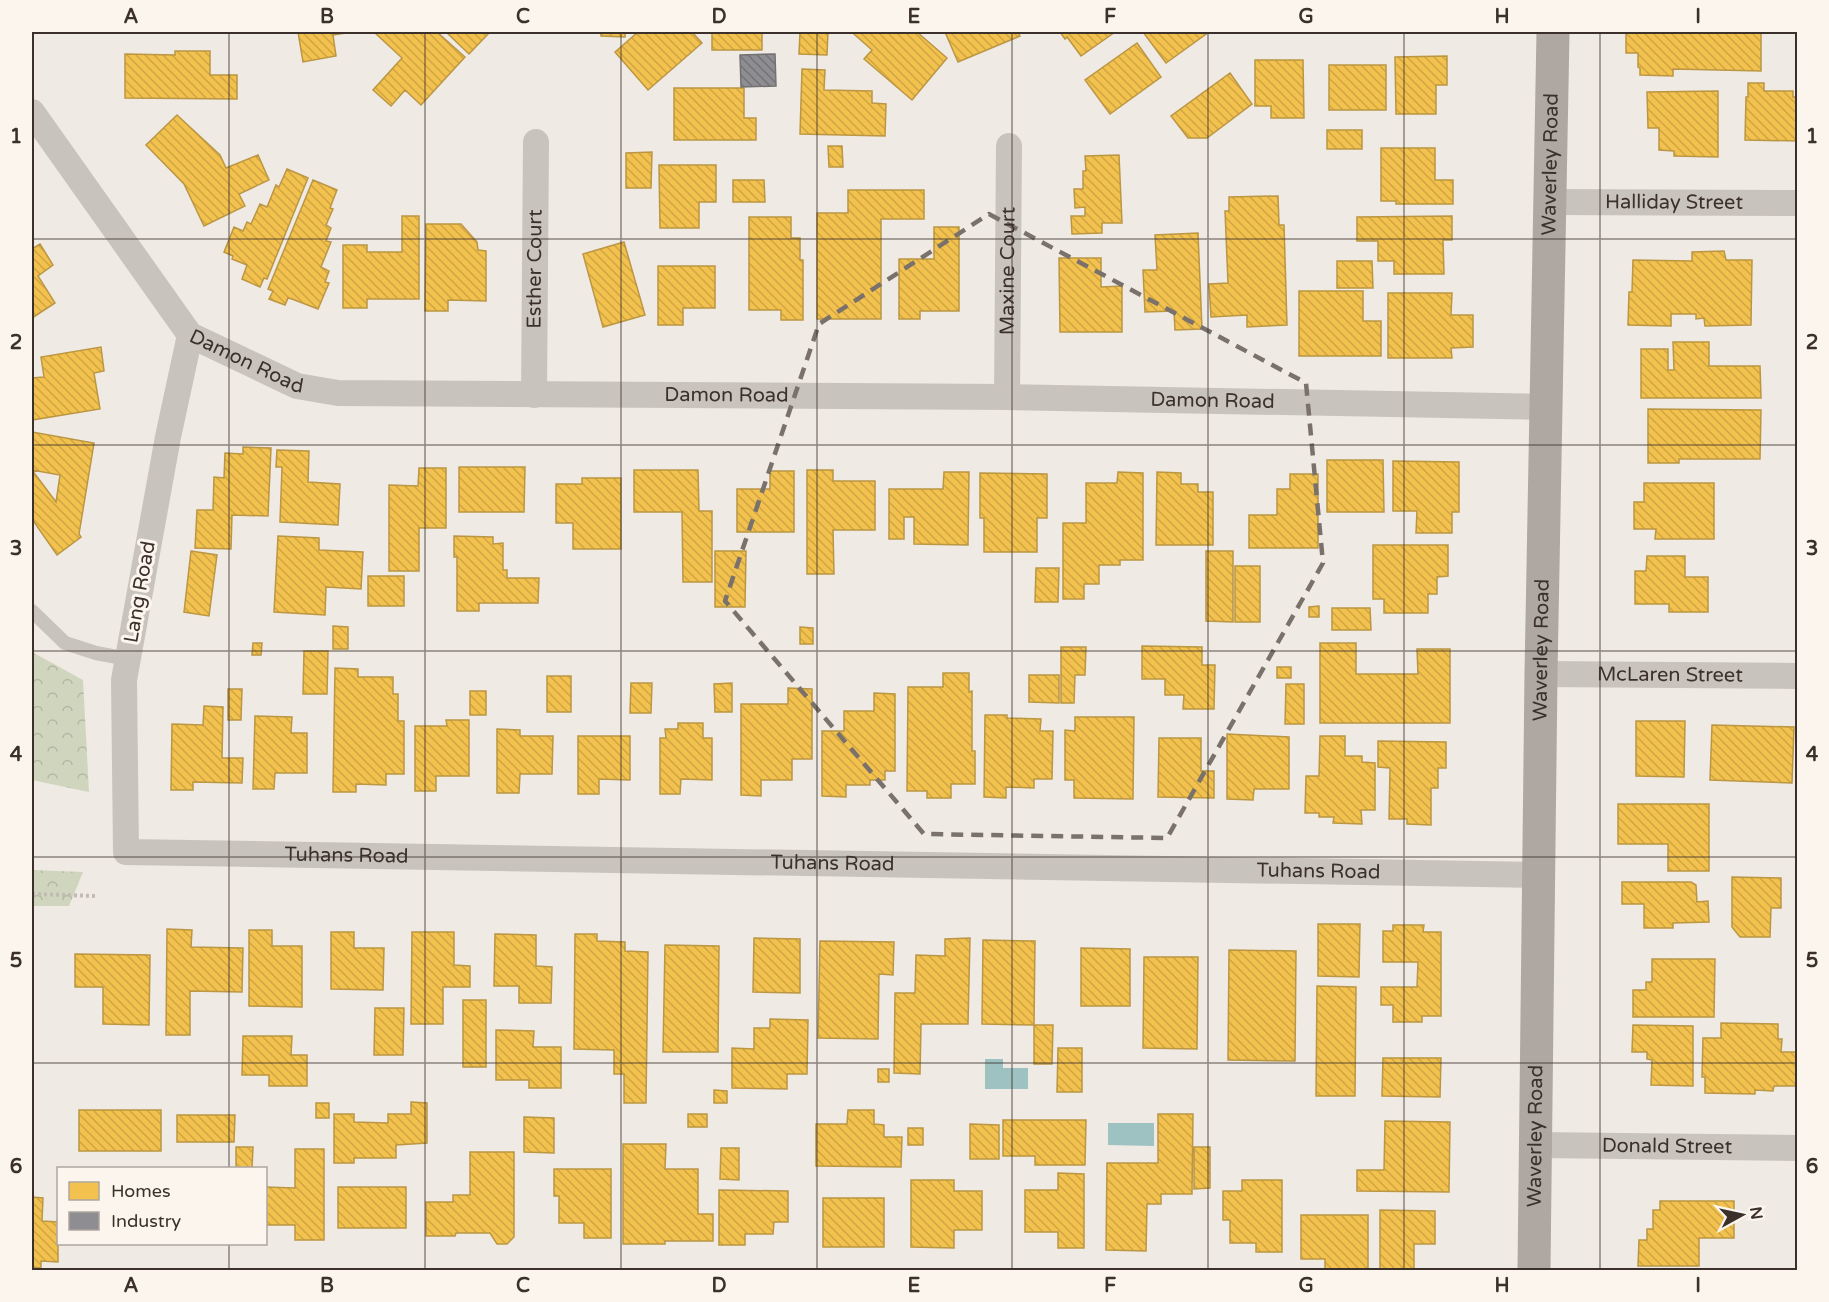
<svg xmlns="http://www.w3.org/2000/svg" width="1829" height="1302" font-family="'Varela Round',sans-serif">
<defs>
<pattern id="park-crowns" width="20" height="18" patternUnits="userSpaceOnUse" patternTransform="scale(1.5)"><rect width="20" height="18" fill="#d0d6be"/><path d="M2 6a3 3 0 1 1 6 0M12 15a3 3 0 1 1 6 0" fill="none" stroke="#b4b8a3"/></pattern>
<pattern id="homes-back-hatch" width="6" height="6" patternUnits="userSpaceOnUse" patternTransform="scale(1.5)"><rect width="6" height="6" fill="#f2c14e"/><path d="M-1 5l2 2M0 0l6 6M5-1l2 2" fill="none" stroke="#d0a644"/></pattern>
<pattern id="industry-back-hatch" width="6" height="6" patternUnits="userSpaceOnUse" patternTransform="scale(1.5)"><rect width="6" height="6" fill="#8d8d92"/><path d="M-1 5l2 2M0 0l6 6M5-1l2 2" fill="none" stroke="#747477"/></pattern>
</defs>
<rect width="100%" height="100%" fill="#efeae4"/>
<path fill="url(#park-crowns)" d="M32 652 83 680 89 792 32 780Z
M32 870 83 872 69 906H32Z"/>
<path fill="#9ec1c2" d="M985 1059H1003V1068H1028V1089H985Z
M1108 1123H1154V1146L1108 1145Z"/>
<path fill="url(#homes-back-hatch)" stroke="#bb9643" stroke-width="1.5" fill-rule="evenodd" d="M298 32H352L333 35 336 56 303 62Z
M374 32H437L465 57 421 105 405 90 391 106 373 90 402 58Z
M446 32H490L469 54Z
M601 32H625V37L601 36Z
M638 32H692L702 43 648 90 615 52Z
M712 32H762V50H712Z
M800 32H828L827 55 799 54Z
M857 32H917L947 58 912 100 864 59 872 50 854 34Z
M945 32H1018L1020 36 958 62Z
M1060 32H1115L1081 56 1067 37 1065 39Z
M1143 32H1209L1166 63Z
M1626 32H1761V71L1673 69V76L1640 75V68L1638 67V53H1626Z
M1137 43 1161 77 1110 114 1085 80Z
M175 51H210V75H237V99L125 98V54L175 55Z
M1447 56V85H1436V114H1396L1395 57Z
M1255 60H1303L1304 118H1271V106H1255Z
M1329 65H1386V110H1329Z
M802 69 825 70 824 90 872 91V103L886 104 885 136 800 134Z
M1230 73 1252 104 1207 138H1188L1171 116Z
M1748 83H1764V91H1793V97H1798V141L1745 140 1746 97H1748Z
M674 88H744V118H756V140H674Z
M1718 91V157L1674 156V151L1659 150V128H1648L1647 92Z
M177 115 220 155 226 168 258 155 269 180 239 194 245 206 204 226 184 184 146 145Z
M1327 130H1362V149H1327Z
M828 146H842L843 167H829Z
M1381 148H1435V180H1453V204H1396V201H1381Z
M652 152 651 188H626V153Z
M1119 155 1122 223H1102V233L1072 234 1071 216H1085V207L1075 208 1074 189H1083V171H1086L1085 156Z
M659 165H716V202H699V228H660Z
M287 169 308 178 267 279 264 278 260 287 242 279 247 265 232 259 233 256 224 252 234 227 243 231 247 222 251 224 260 204 267 207 276 185 279 187Z
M313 180 337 190 330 208 333 209 326 225 331 228 326 241 331 242 321 267 329 271 325 282 329 283 318 309 292 299 288 298 285 305 269 299 273 291 268 289Z
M733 180H764L765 202H733Z
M848 190H924V219H881V319H817V213H848Z
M1278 196 1279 225H1284L1287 325 1247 327V315L1211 317 1209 284 1228 283 1225 211H1229V197Z
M402 216H419V299H367V308H343V245H367V252H402Z
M1452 216V240H1443L1444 274H1394V261H1378V241H1357V217Z
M749 217H791V238H800V260H803V320H781V310H749Z
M426 224H461L477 242 478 250 486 251V301L448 300V311H425Z
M934 227H959V311H920V319H899V259H934Z
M1198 233 1202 329 1175 330 1174 311 1145 312 1143 270H1157L1155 235Z
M624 242 645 315 603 327 583 254Z
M40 244 53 265 38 276 55 303 32 318V249Z
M1724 251 1726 260H1752L1751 325 1705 326 1704 318 1696 319V314H1671V326L1628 325 1629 292H1632L1633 260 1692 261V252Z
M1059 258H1101V287L1122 286V332H1060Z
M1337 261H1372L1373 288H1337Z
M658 266H715V308H683V325H658Z
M1299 291H1363V321H1381V356H1299Z
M1388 293H1452L1451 315H1473V347L1451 348 1452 358H1388Z
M1673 342H1709V366H1760L1761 398H1641V349H1668V370H1674Z
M101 347 104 371 94 373 100 409 32 420V378L44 377 41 357Z
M1648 409 1761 410 1760 459H1679V463H1648Z
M32 432 94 443 79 534 81 537 57 555 32 519ZM32 470 60 475 56 502Z
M243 447 271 448 268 516 232 515 231 549 195 548 197 510H213L214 477 224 478 225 453 243 454Z
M277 450 309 451 308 482 340 484 338 525 280 522 282 467H276Z
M1327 460H1383L1384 512H1327Z
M1393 461 1459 462V512H1452V533H1416L1417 511H1393Z
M459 467H525L524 512H459Z
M419 468H446V528H419V571H389V485L418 486Z
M634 470H698L699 511H712V582H683L682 512H634Z
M807 470H833V481H875V530H833L834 574H807Z
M770 471H794V532H737V489H770Z
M944 472H969L968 545 914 544V517H904V539H889V489H943Z
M1118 472 1143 473V560H1120V565H1099V584H1084V599H1063V523H1086V483H1117Z
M1157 472 1181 473V484H1198V492H1213V545H1156Z
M980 473 1047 474V518H1037V552H984V518H980Z
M1290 474H1318V548H1249V515H1277V489H1290Z
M582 478H621V549H573V523H556V484H582Z
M1644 483H1714V539H1655L1656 529H1634V502H1644Z
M278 536 319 538V550L363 552 361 589 326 587 325 615 274 612Z
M454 536 493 537V544L503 543V570H507V578H539L538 603H479V611H457V557H454Z
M1373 545H1448V576L1437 577V594H1428V613H1384V599H1373Z
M191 551 217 555 209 616 184 612Z
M715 551H746L745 607H715Z
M1206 551H1233V622L1206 621Z
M1647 556H1685V577H1708V612H1669V604H1635V571H1646Z
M1235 566H1260V622H1235Z
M1036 568H1059L1058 602H1035Z
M368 576H404V606H368Z
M1319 606V617H1309V607Z
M1332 608H1370L1371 630H1332Z
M333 626 348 627V649H333Z
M800 627 813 628V644H800Z
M253 643H262L261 655H252Z
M1320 643H1356V674H1418L1417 649H1450V723H1320Z
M1142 646 1202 647V665H1215L1214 709H1183L1184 695H1165V679H1142Z
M1061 647H1086L1085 675H1075L1074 703H1061Z
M304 651H328L327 694H303Z
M1277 667H1291V678H1277Z
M335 668 358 669V677H393V694H398V721H404V774H386V785L356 784V792H333Z
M943 673H969V692L972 691V751H975V784H951V798H927V791H907L908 687H943Z
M1029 675H1059V703L1029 702Z
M547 676H571V712H547Z
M631 683H652L651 713H630Z
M732 683V712H715L714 684Z
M1286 684H1304V724H1285Z
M788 688 812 689V759H792V780H761V796L741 795V704H788Z
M228 689H242L241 720H228Z
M470 691H486V715H470Z
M874 693 895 694V771H885V780H870V785H846V797L822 796V731H844V711H874Z
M204 706 223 707 222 758H243L242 783 193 782V790H171L172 724 203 725Z
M985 715H1007V718L1041 719 1040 731H1053L1052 779H1034V788L1006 787V798L984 797Z
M255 716 292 717 291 733H307V773H275L274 789H253Z
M1075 717H1134L1133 799 1074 798V780H1065V730L1075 731Z
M446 720H469V776H436V791H415V726H447Z
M1636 721H1685L1684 777 1636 776Z
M678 723H703V738H712V780L681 779 680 794H660V738H666L665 729H678Z
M1712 725 1794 727 1792 783 1710 780Z
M497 729 520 730V736H553L552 774H520L519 793H497Z
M1227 734 1289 737V789H1254L1253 800 1227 799Z
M578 736H630V780L599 779V794H578Z
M1320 736H1345V756H1362V762L1375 763V810H1361L1362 824 1333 823 1334 817H1319V813H1305L1306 776H1319Z
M1159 738H1201V771H1214V798L1158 797Z
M1378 741 1446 742V768H1438V788H1431V825L1407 824V819H1389L1390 768 1378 767Z
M1618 804H1709V871H1668V844H1618Z
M1732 877 1781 878V908H1771L1770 937H1740L1732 927Z
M1622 882H1691L1696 885 1697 902 1708 901 1709 922 1673 923V928H1644V904H1622Z
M1318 924H1360L1359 977 1318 976Z
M1393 925H1424L1423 932H1441V1016H1422V1022H1393V1005H1381V987H1417L1418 962H1383V931H1393Z
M167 929 192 930 191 947 243 948 242 992 190 991V1035H166Z
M249 930H272V946H302V1007L249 1006Z
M331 932H354V948H384L383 990 331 989Z
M412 932H454V965L470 966V987H443V1024H411Z
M495 934 536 935V966L552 967 551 1003H519V986H494Z
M575 934H597V941L625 942V951L648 952 646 1103H624V1074H614V1050L574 1049Z
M754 938 800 939V993L753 992Z
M970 938 968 1024H921L920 1074 894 1073 895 993H915L916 955 945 956V939Z
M983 940 1035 941 1034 1025 982 1024Z
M820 941 894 942 893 975 879 974 878 1039 818 1038Z
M665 945 719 946 718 1052H663Z
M1081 948 1130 949V1006H1081Z
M1229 950 1296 951 1295 1061 1228 1060Z
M75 954 150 955 149 1025 103 1024V987H75Z
M1144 957H1198L1197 1049 1143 1048Z
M1652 959H1715L1714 1017H1633V990H1646V982H1652Z
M1317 986 1356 987 1355 1096H1316Z
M463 1000H486V1067H463Z
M375 1008H404L403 1055H374Z
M770 1019 808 1020 807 1074H787V1089L732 1088V1048L754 1049V1028H770Z
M1721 1023 1778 1024V1039H1782L1781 1052H1798L1797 1086H1774L1773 1091 1755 1090V1094L1705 1093V1077H1702L1703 1038H1721Z
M1034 1025H1053L1052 1064H1034Z
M1633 1025 1693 1026V1086L1651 1085 1652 1060 1647 1059V1052H1632Z
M496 1030 534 1031 533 1047H561V1088H529V1080H496Z
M243 1036H292L291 1055H307V1086H269V1075H242Z
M1058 1048H1082V1092H1057Z
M1383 1058H1441L1440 1097 1382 1096Z
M878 1069H889V1082H878Z
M714 1090 727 1091V1103H714Z
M411 1102 427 1103V1143L396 1145V1158H354V1163H334V1114H354V1122L388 1123V1114H411Z
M316 1103H329V1118H316Z
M79 1110H161V1151H79Z
M848 1110H874V1124L884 1125V1137H902L901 1167 816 1166V1124H847Z
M688 1114H707V1127H688Z
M1158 1114H1193L1192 1194H1161V1204H1147L1146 1251 1106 1250 1107 1163H1158Z
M177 1115H235L234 1142H177Z
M524 1117 554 1118V1153L524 1152Z
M1003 1120H1086L1085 1165H1035V1156H1003Z
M1385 1121 1450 1122 1449 1192 1357 1191V1170H1384Z
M970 1124 999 1125V1159H970Z
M908 1128H923V1145H908Z
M623 1144H666L665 1169H698V1214H713V1241H665V1244H623Z
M236 1147H253L252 1168H236Z
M1194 1147H1210V1188L1194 1189Z
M721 1148H739V1180L720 1179Z
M295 1149H324V1240H295V1225H266V1187L295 1188Z
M470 1152H514V1237L507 1244H497L490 1233H456L455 1236H426V1202H453V1195H470Z
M554 1169H611V1238H584V1223H559V1196H554Z
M1058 1173 1084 1174V1248H1058V1232H1025V1190H1058Z
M911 1180H954V1191H982V1230H954V1248L911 1247Z
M1242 1180H1282V1252H1256V1243H1230V1220H1223V1191H1242Z
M338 1187H406V1228H338Z
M719 1190 788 1191V1222H774L773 1234H745V1245H719Z
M32 1197 43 1198 42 1221 58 1222V1262L41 1261V1268L32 1267Z
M823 1198H884V1247H823Z
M1660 1201H1734V1238H1699V1266H1638L1639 1240H1647V1229H1653V1210H1660Z
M1380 1210 1435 1211V1244H1414V1270H1380Z
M1301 1215H1368V1269H1325V1259H1301Z"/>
<path fill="url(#industry-back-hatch)" stroke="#747173" stroke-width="1.5" d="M775 54 776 86 741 87 740 55Z"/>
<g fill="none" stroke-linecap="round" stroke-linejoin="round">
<path stroke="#c2bbb5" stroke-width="4" stroke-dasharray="3 3" stroke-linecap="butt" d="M32 894 96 896"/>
<path stroke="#c9c3bd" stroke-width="14" d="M32 611 65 643 96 653 128 659"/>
<g stroke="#c9c3bd" stroke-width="26">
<path id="s1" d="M32 112 190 335 297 386 338 393 1007 397 1547 407"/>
<path id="s2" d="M1550 202 1798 203"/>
<path id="s3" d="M190 335 168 437 124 680 126 852 1539 875"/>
<path id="s4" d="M534 395 536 142"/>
<path id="s5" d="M1007 397 1009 146"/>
<path id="s6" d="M1541 674 1798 676"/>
<path id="s7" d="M1535 1145 1798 1148"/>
</g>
<path stroke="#aea7a2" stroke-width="33" id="s8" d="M1534 1270 1541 674 1553 32"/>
</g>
<path fill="none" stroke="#7a716b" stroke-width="4.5" stroke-dasharray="12 8" stroke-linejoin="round" d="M989 214 1306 383 1323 563 1167 838 924 834 725 601 819 324Z"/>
<path fill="none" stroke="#3b302a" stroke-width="1.5" stroke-opacity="0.55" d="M229 32V1168M425 32V1270M621 32V1270M817 32V1270M1012 32V1270M1208 32V1270M1404 32V1270M1600 32V1270M32 239H1798M32 445H1798M32 651H1798M32 857H1798M32 1063H1798M229 1244V1270"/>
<g text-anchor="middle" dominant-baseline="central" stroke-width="6" stroke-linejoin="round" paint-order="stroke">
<g font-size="20" fill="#3b302a" stroke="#fbf5ed">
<text stroke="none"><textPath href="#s8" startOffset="1106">Waverley Road</textPath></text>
<text stroke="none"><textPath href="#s2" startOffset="124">Halliday Street</textPath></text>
<text stroke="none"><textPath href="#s4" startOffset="126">Esther Court</textPath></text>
<text stroke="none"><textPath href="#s5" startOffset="126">Maxine Court</textPath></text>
<text stroke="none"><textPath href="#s1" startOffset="336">Damon Road</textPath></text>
<text stroke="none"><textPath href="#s1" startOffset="822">Damon Road</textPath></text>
<text stroke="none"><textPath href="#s1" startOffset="1308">Damon Road</textPath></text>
<text transform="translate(140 592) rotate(-80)">Lang Road</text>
<text stroke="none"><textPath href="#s8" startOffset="620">Waverley Road</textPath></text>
<text stroke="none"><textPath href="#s6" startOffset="129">McLaren Street</textPath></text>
<text stroke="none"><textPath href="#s3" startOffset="744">Tuhans Road</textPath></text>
<text stroke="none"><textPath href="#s3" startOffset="1230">Tuhans Road</textPath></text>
<text stroke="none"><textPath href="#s3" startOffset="1716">Tuhans Road</textPath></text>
<text stroke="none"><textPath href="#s8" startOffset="134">Waverley Road</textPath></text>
<text stroke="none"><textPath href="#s7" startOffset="132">Donald Street</textPath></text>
</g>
</g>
<rect width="1829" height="1302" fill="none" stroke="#fbf5ed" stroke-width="66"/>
<rect x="57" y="1167" width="210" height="78" fill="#fbf5ed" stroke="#aea69f" stroke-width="1.5"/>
<rect x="69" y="1182" width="30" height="18" fill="#f2c14e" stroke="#aea69f" stroke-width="1.5"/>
<text x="111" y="1197" font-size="18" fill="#3b302a">Homes</text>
<rect x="69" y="1212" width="30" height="18" fill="#8d8d92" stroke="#aea69f" stroke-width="1.5"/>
<text x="111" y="1227" font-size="18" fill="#3b302a">Industry</text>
<g transform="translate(1742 1215) rotate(82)" stroke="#fbf5ed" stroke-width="4.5" paint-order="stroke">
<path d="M0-4.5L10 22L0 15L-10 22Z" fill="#3b302a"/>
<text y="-9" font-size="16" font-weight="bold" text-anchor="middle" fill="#3b302a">N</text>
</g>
<rect x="33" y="33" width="1763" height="1236" fill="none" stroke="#3b302a" stroke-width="2"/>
<g font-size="20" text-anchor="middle" font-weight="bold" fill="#3b302a">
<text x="131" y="23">A</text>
<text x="327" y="23">B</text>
<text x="523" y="23">C</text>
<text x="719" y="23">D</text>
<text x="914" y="23">E</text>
<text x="1110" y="23">F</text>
<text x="1306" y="23">G</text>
<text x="1502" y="23">H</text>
<text x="1698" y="23">I</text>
<text x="16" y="143">1</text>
<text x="1812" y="143">1</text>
<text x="16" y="349">2</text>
<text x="1812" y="349">2</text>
<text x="16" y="555">3</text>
<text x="1812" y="555">3</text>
<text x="16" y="761">4</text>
<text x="1812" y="761">4</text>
<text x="16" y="967">5</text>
<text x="1812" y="967">5</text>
<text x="16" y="1173">6</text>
<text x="1812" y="1173">6</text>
<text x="131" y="1292">A</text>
<text x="327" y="1292">B</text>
<text x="523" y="1292">C</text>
<text x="719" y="1292">D</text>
<text x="914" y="1292">E</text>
<text x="1110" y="1292">F</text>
<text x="1306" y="1292">G</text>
<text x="1502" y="1292">H</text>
<text x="1698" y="1292">I</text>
</g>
</svg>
